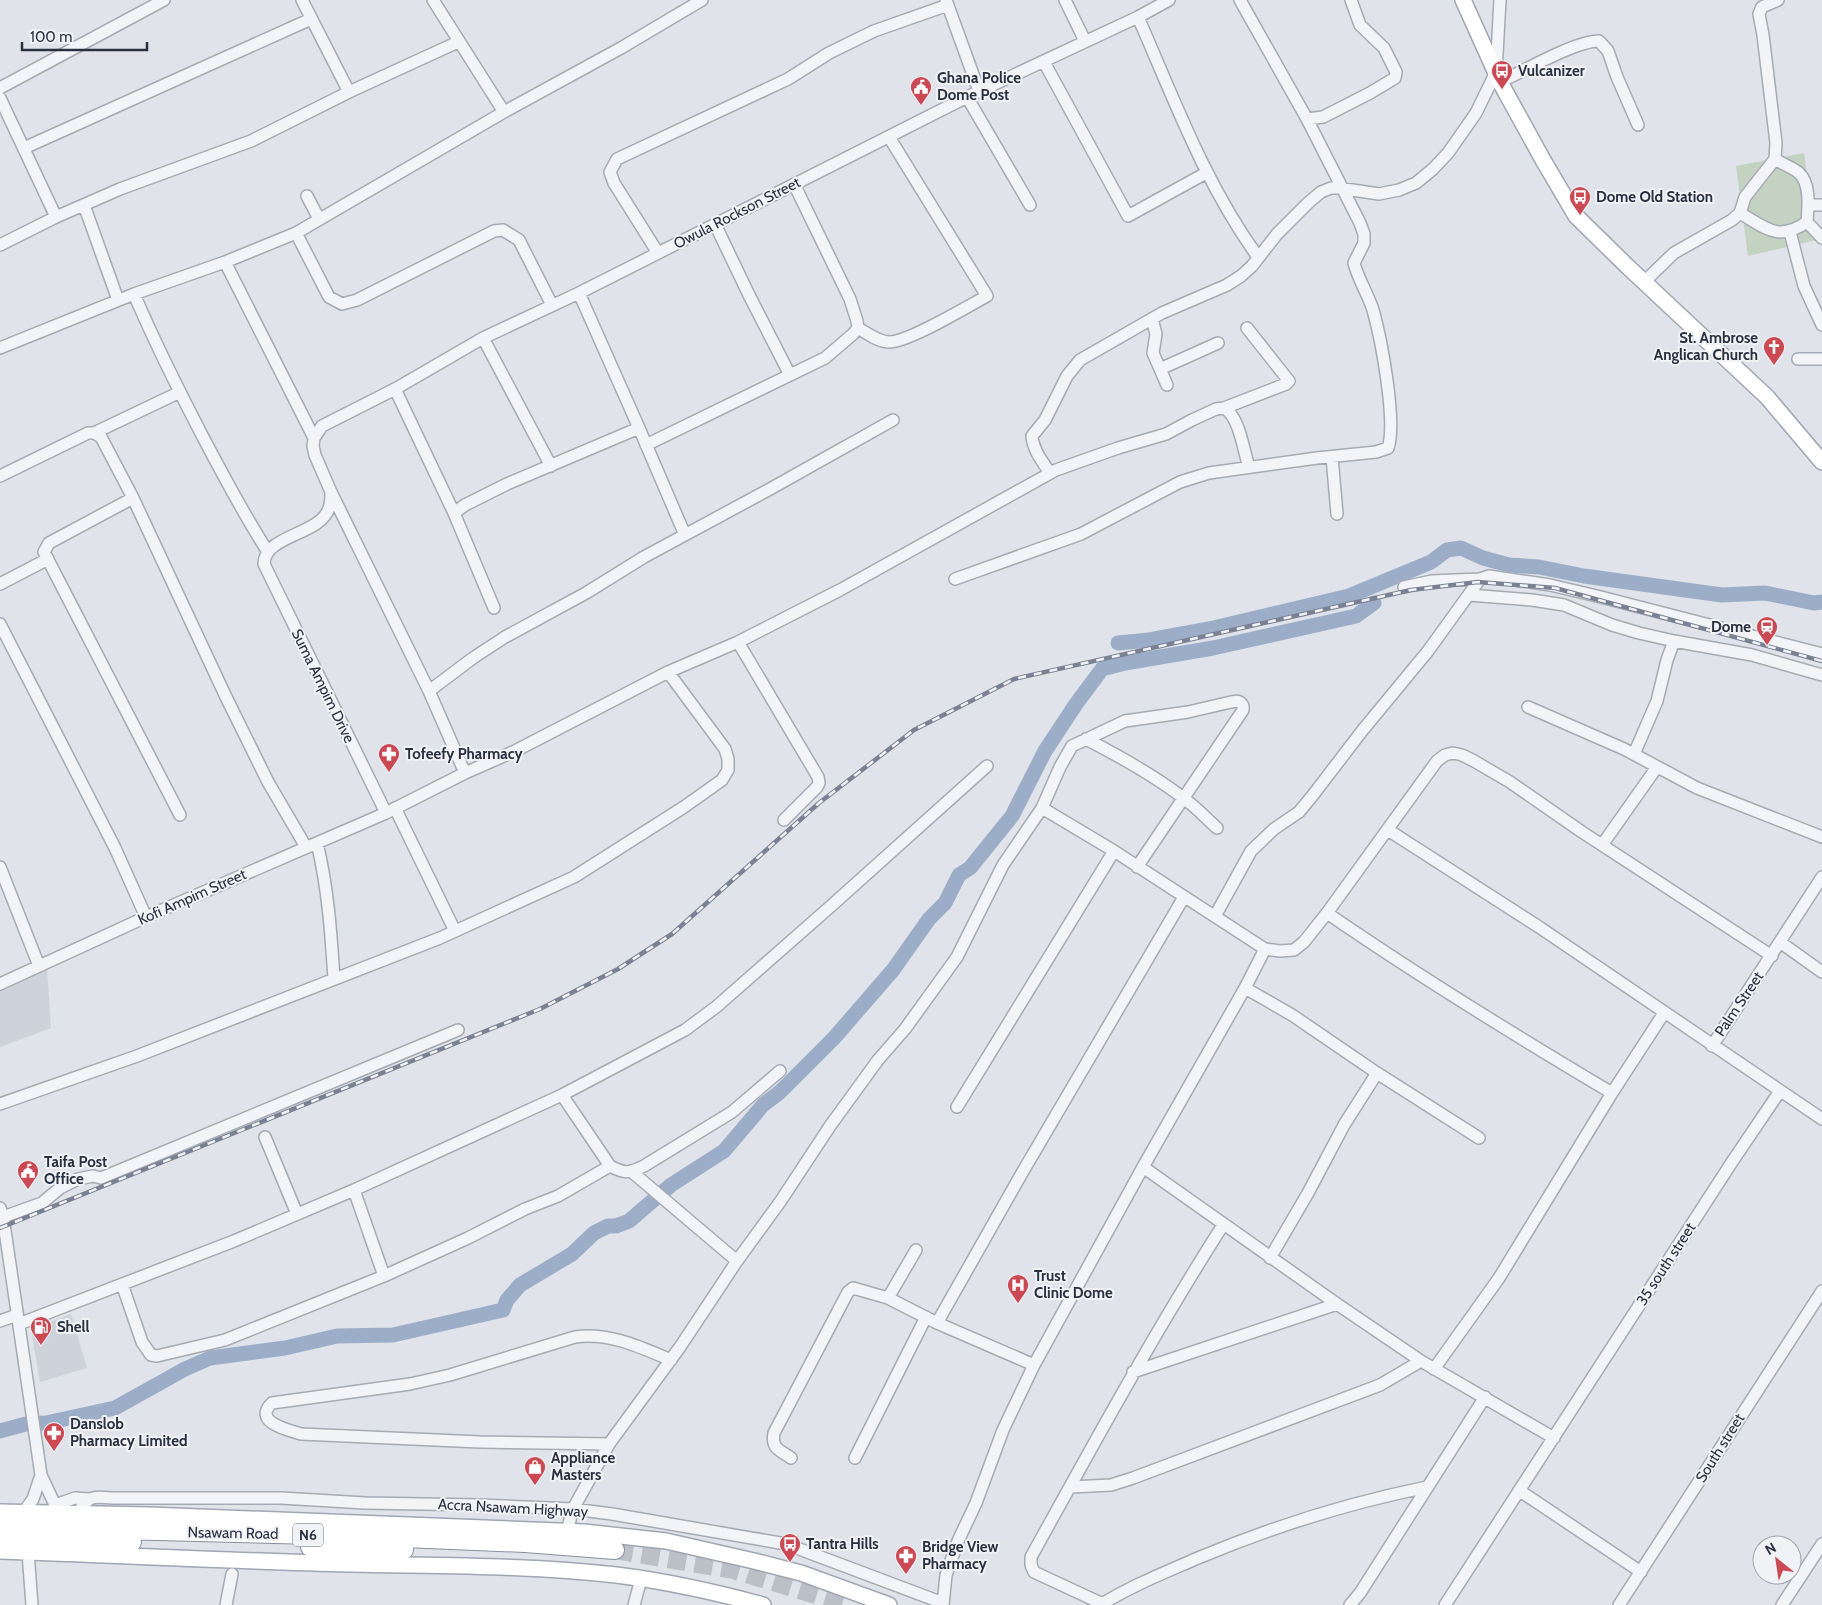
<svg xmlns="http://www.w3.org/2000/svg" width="1822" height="1605" font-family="Cabin,sans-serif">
<rect width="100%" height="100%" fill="#e0e3e9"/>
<path fill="#ced2da" d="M47 968 51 1028 0 1047V988Z
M71 1314 87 1368 40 1382 31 1329Z"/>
<path fill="#c4d2c2" d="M1804 153 1816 240 1748 256 1736 166Z"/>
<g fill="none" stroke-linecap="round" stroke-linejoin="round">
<path stroke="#9caec7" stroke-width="2.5" d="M1374 585 1379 590"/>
<path stroke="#9caec7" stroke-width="15" d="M1118 643 1149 640 1209 629 1349 596 1431 562 1447 550 1461 548 1483 558 1509 565 1539 567 1584 576 1722 595 1765 593 1814 603 1822 602
M0 1431 26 1424 46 1423 115 1408 185 1369 210 1358 285 1348 337 1336 393 1335 503 1310 507 1300 520 1285 572 1254 594 1233 608 1226H616L629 1221 671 1185 724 1151 763 1105 780 1092 834 1038 893 970 929 919 945 903 959 875 970 868 1012 816 1045 751 1076 704 1102 669 1125 663 1213 648 1356 616 1374 603"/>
<path stroke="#bbbfc7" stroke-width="18" stroke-dasharray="18 9" stroke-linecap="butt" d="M615 1550 733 1570 849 1605"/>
<g stroke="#a5aab3" stroke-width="14">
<path id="minor" d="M302 0 349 92
M433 0 504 112
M946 0 979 91
M1065 0 1085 41
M1138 17C1174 99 1205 184 1258 257
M1044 62 1128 216 1206 173
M1500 82C1524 71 1575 41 1599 41L1608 51 1617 77 1638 125
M0 88 164 0
M967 97 1030 205
M0 98 56 217
M1307 119 1323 117 1370 93 1395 78 1396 72 1384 48 1360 25 1351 0
M24 148 311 19
M307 196 319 219
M84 205 118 300
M1808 205H1822
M1740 213C1766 228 1778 242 1807 222 1808 208 1811 184 1799 173 1792 167 1782 164 1775 159
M1807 222 1822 238
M715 224 749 295 790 375
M1790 232 1804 286 1822 325
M296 233 329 297 342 304 357 300 494 231 503 230 519 240 552 305
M0 245 56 217 120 189 251 141 349 92 458 42
M658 253 614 183 610 172 617 159 788 79 829 53 874 31 948 5
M225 262 314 438 313 446 315 455 331 492 429 691 465 773
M1644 282 1674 253 1732 220 1740 213 1745 197 1775 159 1776 143 1763 35 1759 14 1762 7 1778 0
M579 293 639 428 685 535
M134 294C155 343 179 391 204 439 224 477 244 515 268 552
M1152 319 1156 334 1153 353 1167 385
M858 328C867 333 878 342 889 342 909 342 968 306 987 296L889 137
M483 338 551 466
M0 348 134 294 225 262 296 233 504 112 621 48 702 0
M1798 359H1822
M1160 369 1218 343
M395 389 454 513 494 608
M1224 408 1286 384 1289 381 1247 328
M94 433 180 392
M314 438 322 426 395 389 483 338 579 293 967 97 1138 17 1169 0
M646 445 825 358 853 334 858 328 857 321 850 299 794 184
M1332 457 1337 514
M1050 473C1042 461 1033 450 1032 436L1045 420 1067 376 1080 360 1162 313 1227 285 1241 276 1252 266 1277 234 1308 203 1321 192 1331 188H1339L1379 194 1399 190 1416 183 1433 169 1448 153 1476 113 1496 72 1500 0
M0 476 88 433H94L101 437 133 498 226 697 268 782 306 847
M331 492C331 497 331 503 329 508 321 535 264 535 264 564L386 813
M133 498 49 543 44 552 180 815
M454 513 465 505 507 484 639 428
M955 579 1081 534 1180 482 1209 473 1317 458 1376 452 1388 448C1397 422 1381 338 1373 310 1368 294 1358 279 1354 263L1364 243V234L1360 223 1307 119 1240 0
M0 584 48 559
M1404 587 1432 581 1480 579 1489 576 1550 585 1597 596 1822 654
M1469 595 1532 600 1564 605 1612 625 1639 633 1674 641 1752 655 1822 675
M0 624 115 848 146 917
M738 642 818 777 819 783 817 787 784 820
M429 691 473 658 505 637 586 593 644 557 770 489 893 420
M1528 707 1624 749 1697 788 1822 837
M1086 739C1119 756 1152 774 1182 797 1195 806 1206 818 1217 828
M1634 754 1657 701 1667 660 1674 641
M395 808 455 931
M1042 808 1114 851 1265 949 1280 951 1294 950 1304 942 1327 913 1437 761 1445 755 1453 753 1462 755 1474 761 1510 782 1582 832 1772 956
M1388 830 1539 927 1822 1119
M317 843C328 888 331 933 334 979
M1602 845 1657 767
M0 867 39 966
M1327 913C1420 977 1516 1036 1612 1093
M1215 916 1251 851 1274 829 1299 812 1313 795 1362 731 1428 651 1480 579
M1780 942 1822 972
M0 984 146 917 386 813 465 773 515 751 668 672 738 642 840 590 1056 470 1118 448 1166 434 1192 420 1216 409 1224 408C1240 417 1243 450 1249 467
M1245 988 1292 1015 1377 1073 1479 1138
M1712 1046 1822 877
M562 1095 610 1166
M0 1104 137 1056 440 938 574 877 684 807 722 780 728 770V759L725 749 668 672
M957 1107 1114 851
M265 1137 297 1214
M1143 1167 1337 1304 1421 1361 1554 1438
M632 1172 737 1261
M354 1190 384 1276
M0 1208 3 1217 41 1475 55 1505 66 1513
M3 1217 42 1203 60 1188 78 1179 93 1176 101 1178 458 1030
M1270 1258 1308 1193 1344 1125 1377 1073
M122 1284 142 1342 151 1355 157 1356 225 1340 384 1276 468 1238 525 1209 558 1196 610 1166C625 1174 629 1173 644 1166L732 1112 780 1071
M888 1298 916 1250
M0 1321 17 1315
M937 1323 1022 1173 1184 897
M19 1324 234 1241 354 1190 562 1095 685 1030 716 1007 831 906 987 766
M1434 1369 1499 1278 1612 1093 1664 1013
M1133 1372 1337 1304
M609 1444 480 1442 301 1434C288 1430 252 1422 272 1403L410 1384 450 1375 575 1337C609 1332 640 1347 671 1360
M791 1458C780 1450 771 1449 774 1433L848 1292 853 1288 888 1298 937 1323 1034 1365
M855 1458 926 1317
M1070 1487 1111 1485 1133 1478 1380 1385 1421 1361
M1520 1491 1641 1572
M55 1505 75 1498 89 1499
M23 1513 33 1499 41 1475
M77 1514C89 1496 91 1496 112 1498H281L365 1503 480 1505 573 1509 612 1514 786 1544 943 1603
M567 1531 573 1509 609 1444 680 1347 737 1261 780 1202 830 1126 878 1060 905 1029 957 957 1003 865 1042 808 1060 767 1072 746 1125 721 1188 712 1231 702C1237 701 1240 700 1243 706V710L1137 867
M28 1552 32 1605
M1102 1604C1133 1585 1166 1572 1198 1558 1272 1527 1348 1503 1427 1487
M226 1605 232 1574
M634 1605 641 1579
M943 1605 946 1575 958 1541 976 1503 1003 1430 1034 1365 1143 1167 1245 988 1265 949
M1105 1605 1034 1572 1031 1565V1557C1093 1445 1154 1333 1223 1225
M1350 1605 1360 1593 1485 1397
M1445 1605 1732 1162 1780 1091
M1619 1605 1822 1291
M1782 1605 1822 1544"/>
</g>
<g stroke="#a0a6b4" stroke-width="18">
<path id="major" d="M1463 0 1500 82 1543 160 1576 216 1627 266 1767 397 1822 462
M0 1512 150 1515 584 1532 666 1541 754 1561 801 1573 889 1605
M0 1551C117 1555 234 1561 351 1564 439 1566 528 1565 616 1575 666 1581 715 1592 763 1605"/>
</g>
<g stroke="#888f9f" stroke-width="20">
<path id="highway" d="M0 1527 357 1536 525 1543 615 1550
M8 1539 132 1542
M310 1547 404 1550"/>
</g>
<use href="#minor" stroke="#f3f4f7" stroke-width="11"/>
<use href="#major" stroke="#fff" stroke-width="15"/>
<use href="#highway" stroke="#fff" stroke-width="18"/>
<g stroke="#7a8192" stroke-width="4.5">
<path id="rail" d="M0 1228 540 1009 618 969 672 934 819 803 914 730 1014 679 1411 590 1478 582 1555 588 1822 661"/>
</g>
<use href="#rail" stroke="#f0f2f6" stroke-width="2.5" stroke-dasharray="8" stroke-linecap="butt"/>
</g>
<defs>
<g id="bus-pin" transform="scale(1.125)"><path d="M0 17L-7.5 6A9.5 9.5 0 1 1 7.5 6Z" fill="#ca4953" stroke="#f0f2f6"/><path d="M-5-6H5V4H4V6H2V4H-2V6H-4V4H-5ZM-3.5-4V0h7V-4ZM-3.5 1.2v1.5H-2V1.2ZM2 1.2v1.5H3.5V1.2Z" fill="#fff"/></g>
<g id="civic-pin" transform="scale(1.125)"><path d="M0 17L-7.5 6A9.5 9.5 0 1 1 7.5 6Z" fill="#ca4953" stroke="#f0f2f6"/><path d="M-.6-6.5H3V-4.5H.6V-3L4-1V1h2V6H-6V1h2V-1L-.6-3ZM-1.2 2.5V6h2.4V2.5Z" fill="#fff"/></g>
<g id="church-pin" transform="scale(1.125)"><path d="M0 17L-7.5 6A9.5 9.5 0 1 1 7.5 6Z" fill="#ca4953" stroke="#f0f2f6"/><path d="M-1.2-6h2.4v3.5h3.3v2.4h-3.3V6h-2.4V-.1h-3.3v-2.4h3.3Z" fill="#fff"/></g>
<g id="station-pin" transform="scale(1.125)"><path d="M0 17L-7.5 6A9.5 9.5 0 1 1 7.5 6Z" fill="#ca4953" stroke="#f0f2f6"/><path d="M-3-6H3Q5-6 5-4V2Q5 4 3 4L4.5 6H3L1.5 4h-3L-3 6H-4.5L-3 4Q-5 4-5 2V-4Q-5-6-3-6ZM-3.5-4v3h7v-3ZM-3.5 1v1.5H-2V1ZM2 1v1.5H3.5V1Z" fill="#fff"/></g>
<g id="pharmacy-pin" transform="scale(1.125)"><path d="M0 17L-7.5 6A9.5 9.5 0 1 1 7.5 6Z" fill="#ca4953" stroke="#f0f2f6"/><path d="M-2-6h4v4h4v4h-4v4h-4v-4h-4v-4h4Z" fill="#fff"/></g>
<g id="hospital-pin" transform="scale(1.125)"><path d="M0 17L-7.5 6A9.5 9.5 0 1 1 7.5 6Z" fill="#ca4953" stroke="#f0f2f6"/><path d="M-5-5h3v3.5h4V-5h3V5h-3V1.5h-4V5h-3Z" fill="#fff"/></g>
<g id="fuel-pin" transform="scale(1.125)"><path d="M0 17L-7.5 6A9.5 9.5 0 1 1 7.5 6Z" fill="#ca4953" stroke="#f0f2f6"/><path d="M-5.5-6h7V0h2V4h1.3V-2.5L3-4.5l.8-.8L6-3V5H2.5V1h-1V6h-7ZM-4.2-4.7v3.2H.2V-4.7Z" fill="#fff"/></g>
<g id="shop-pin" transform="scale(1.125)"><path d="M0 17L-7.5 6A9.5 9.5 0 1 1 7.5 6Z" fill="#ca4953" stroke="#f0f2f6"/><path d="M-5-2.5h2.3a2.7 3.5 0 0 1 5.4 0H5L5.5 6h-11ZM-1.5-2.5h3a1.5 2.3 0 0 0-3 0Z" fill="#fff"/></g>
</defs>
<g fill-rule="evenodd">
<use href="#bus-pin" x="1502" y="71"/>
<use href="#civic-pin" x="921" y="87"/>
<use href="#bus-pin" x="1580" y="197"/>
<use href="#church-pin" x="1774" y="347"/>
<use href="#station-pin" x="1767" y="627"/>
<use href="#pharmacy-pin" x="389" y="754"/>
<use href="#civic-pin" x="28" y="1171"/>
<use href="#hospital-pin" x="1018" y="1285"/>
<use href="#fuel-pin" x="41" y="1327"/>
<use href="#pharmacy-pin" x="54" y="1433"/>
<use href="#shop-pin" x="535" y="1467"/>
<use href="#bus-pin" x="790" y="1544"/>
<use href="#pharmacy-pin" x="906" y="1556"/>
</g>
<g text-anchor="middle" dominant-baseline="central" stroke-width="4" stroke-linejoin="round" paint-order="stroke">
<rect fill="#f0f2f6" stroke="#656a77" stroke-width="1" x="293" y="1523.5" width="30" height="23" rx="4"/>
<g font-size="14" font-weight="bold" fill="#293040">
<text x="308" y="1535">N6</text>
</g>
<g font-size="15" font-weight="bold" fill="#293040" stroke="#f0f2f6" text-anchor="start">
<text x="1518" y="71">Vulcanizer</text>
<text x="937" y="78">Ghana Police<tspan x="937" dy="17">Dome Post</tspan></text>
<text x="1596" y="197">Dome Old Station</text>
<text x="1758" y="338" text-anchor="end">St. Ambrose<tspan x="1758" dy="17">Anglican Church</tspan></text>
<text x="1751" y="627" text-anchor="end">Dome</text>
<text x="405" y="754">Tofeefy Pharmacy</text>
<text x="44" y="1162">Taifa Post<tspan x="44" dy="17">Office</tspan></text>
<text x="1034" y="1276">Trust<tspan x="1034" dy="17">Clinic Dome</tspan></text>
<text x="57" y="1327">Shell</text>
<text x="70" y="1424">Danslob<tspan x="70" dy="17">Pharmacy Limited</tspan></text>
<text x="551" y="1458">Appliance<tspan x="551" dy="17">Masters</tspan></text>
<text x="806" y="1544">Tantra Hills</text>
<text x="922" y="1547">Bridge View<tspan x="922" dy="17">Pharmacy</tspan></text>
</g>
<g font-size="15" fill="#293040" stroke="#f0f2f6">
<text transform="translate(737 213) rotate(-27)">Owula Rockson Street</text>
<text transform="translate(323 686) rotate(64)">Suma Ampim Drive</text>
<text transform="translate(192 897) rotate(-24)">Kofi Ampim Street</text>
<text transform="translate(1739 1004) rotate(-56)">Palm Street</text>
<text transform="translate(1666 1264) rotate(-57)">35 south street</text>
<text transform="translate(1720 1448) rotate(-58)">South street</text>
<text transform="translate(513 1508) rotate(3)">Accra Nsawam Highway</text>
<text transform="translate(233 1533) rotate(1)">Nsawam Road</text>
</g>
</g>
<g transform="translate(1777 1560) rotate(330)"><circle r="24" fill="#f0f2f6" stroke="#a0a4ad"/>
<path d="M0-4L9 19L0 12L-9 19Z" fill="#ca4953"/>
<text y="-8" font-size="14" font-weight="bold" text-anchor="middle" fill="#293040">N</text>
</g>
<path d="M22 42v8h125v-8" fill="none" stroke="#293040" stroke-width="2.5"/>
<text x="30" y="42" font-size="15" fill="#293040" stroke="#f0f2f6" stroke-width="4" paint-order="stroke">100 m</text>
</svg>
